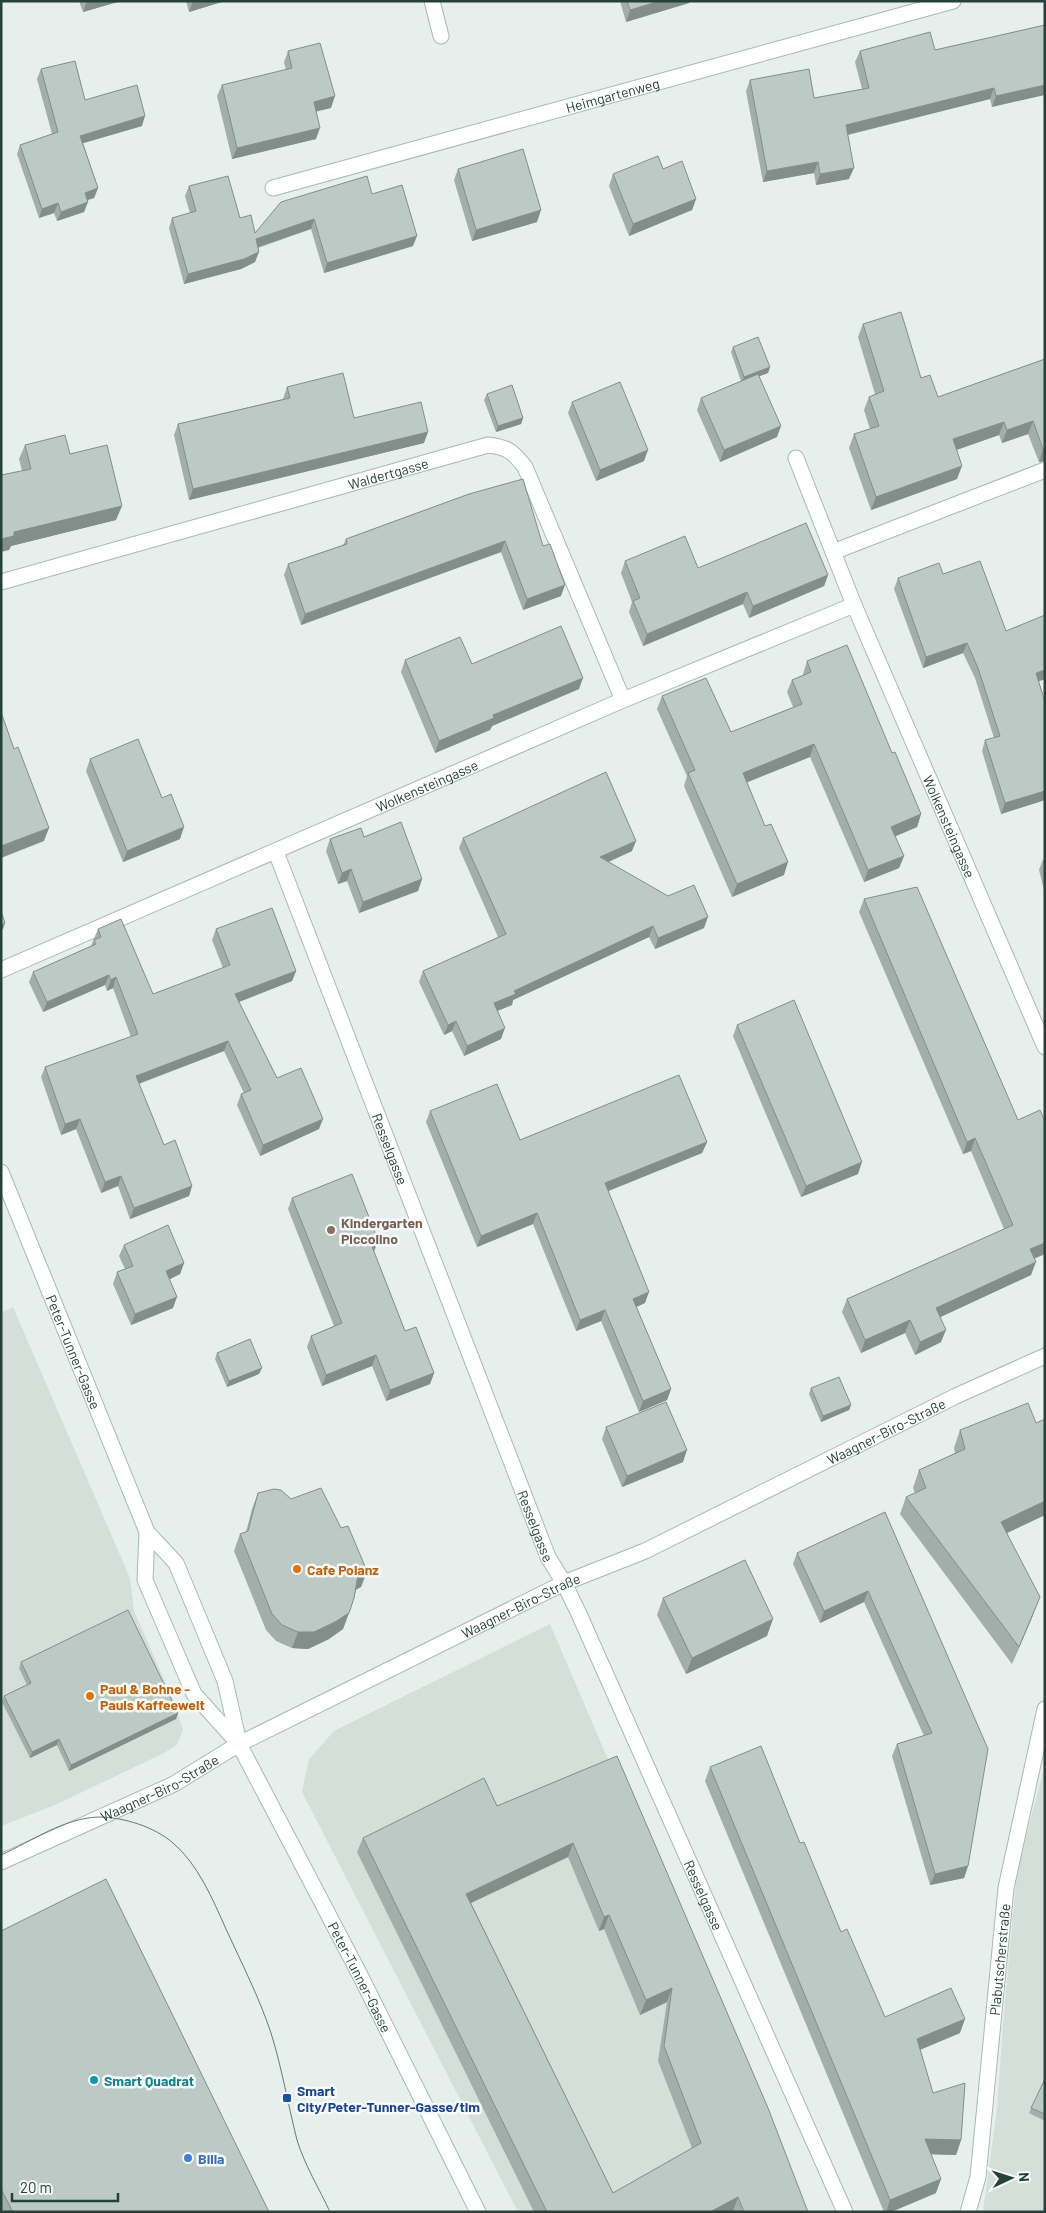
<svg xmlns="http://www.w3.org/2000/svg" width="1046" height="2213" font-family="Barlow,sans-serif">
<rect width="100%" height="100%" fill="#e6efeb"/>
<path fill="#d4dfda" d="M13 1307 130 1578 134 1611 174 1702 183 1730 177 1745 162 1754 55 1805 1 1826V1313Z
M550 1624 697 1967 801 2212H518L302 1792 309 1759 334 1731Z
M1045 1764V2212H983L997 2108 1003 2024 1017 1871Z"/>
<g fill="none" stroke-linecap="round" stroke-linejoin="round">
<g stroke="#a8b8b2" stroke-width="17">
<g id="minor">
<path d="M432 1 441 36"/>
<path id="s1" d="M273 188 953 1"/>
<path id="s2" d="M796 458 854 605 1045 1047"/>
<path d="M833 552 1045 470"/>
<path id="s3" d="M1 582 488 445C508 447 513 452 525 467L623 700"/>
<path id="s4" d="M276 852 548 1557 564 1583 579 1614 845 2212"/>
<path id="s5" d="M1 970 623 700 854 605"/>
<path id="s6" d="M239 1744 564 1583 645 1551 956 1396 1045 1356"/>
<path id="s7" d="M968 2212 978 2177 1006 1888 1045 1709"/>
</g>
</g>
<g stroke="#a8b8b2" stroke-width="17">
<g id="tertiary">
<path id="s8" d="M1 1862 174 1784 239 1744"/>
</g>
</g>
<g stroke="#a4bbb3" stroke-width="17">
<g id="secondary">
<path id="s9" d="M1 1172 147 1532 176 1563 225 1681 239 1743"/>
<path id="s10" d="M147 1532 145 1580 194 1694 239 1744 361 1977 478 2212"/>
</g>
</g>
<use href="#minor" stroke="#fff" stroke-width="15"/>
<use href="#tertiary" stroke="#fff" stroke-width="15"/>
<use href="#secondary" stroke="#fff" stroke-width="15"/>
<path stroke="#5f7d75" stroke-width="1" d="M1 1855C32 1841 64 1818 99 1817 123 1817 155 1827 173 1843 198 1864 213 1900 226 1929 242 1964 259 1997 271 2033 282 2068 288 2105 297 2140 305 2166 319 2188 330 2212"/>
</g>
<path fill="#a1aea9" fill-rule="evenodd" d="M79 1H121L83 12Z
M186 1H225L189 12Z
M620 1H690L689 3 626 22Z
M1045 25 992 107 990 99 848 135 849 179 816 185 814 173 763 182 746 91 750 80 814 98 862 89 855 62 860 51 935 50Z
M288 51 331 108 316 111V139L232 159 217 96 222 85 286 70 284 62Z
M41 69 85 100 142 126 83 143 98 188 94 198 87 200 84 212 57 221 54 213 39 218 17 154 20 145 52 134 37 79Z
M458 169 537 222 472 241 454 180Z
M663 169 696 199 692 210 629 236 609 186 613 174Z
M189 186 240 218 255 233 372 194 413 246 324 273 311 229 258 248 255 262 241 269 184 284 169 228 172 218 190 213 185 196Z
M863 324 921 378 938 397 1045 359V461L1039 462 1028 434 1002 443 999 435 956 450 957 479 871 510 849 448 854 434 870 429 864 410 869 397 875 394 858 337Z
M733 347 770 367 768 373 759 376 777 437 720 462 697 410 701 398 741 381 731 352Z
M287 387 354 418 424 443 189 500 174 435 178 424 283 399Z
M487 394 523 418 521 424 496 432 484 400Z
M572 402 644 461 596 481 568 413Z
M25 445 70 454 116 520 11 546 9 550 22 471 19 459Z
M469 494 543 546 561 596 523 610 501 552 301 625 284 575 288 564 343 545 346 539Z
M625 561 698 568 828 575 824 586 749 618 743 604 643 646 629 612 632 602 621 573Z
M943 574 1006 631 1038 681 1045 702V800L1001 814 982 751 985 740 994 738 975 678 963 653 923 668 894 589 898 578Z
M405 660 472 664 579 689 492 726 490 730 435 753 401 672Z
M807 661 892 753 921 814 917 827 895 836 904 856 899 868 864 882 810 757 747 782 784 875 732 897 684 786 687 776 657 709 662 696 731 732 793 707 787 692 792 680 803 675V674Z
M90 759 162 798 180 839 123 862 86 771Z
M463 838 632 851 609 862 704 928 655 949 649 937 513 1000 512 1005 497 1011 501 1039 464 1056 452 1031 444 1035 419 982 423 971 498 937 459 848Z
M330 839 422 879 418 891 359 913 347 881 338 884 326 851Z
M1043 859 1045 865V894L1039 870Z
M864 899 1018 1120 1045 1122V1254L1034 1259 1031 1275 940 1317 941 1342 915 1355 905 1333 861 1353 842 1312 847 1299 1004 1229 971 1151 963 1154 859 912Z
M98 929 153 994 223 968 212 940 216 929 296 971 292 981 239 1002 277 1078 319 1129 260 1156 237 1105 241 1094 244 1093 224 1051 139 1084 164 1145 192 1186 189 1196 130 1219 118 1186 101 1193 76 1129 61 1135 41 1077 45 1067 131 1037 113 988 107 991 105 985 43 1012 29 982 33 972 91 946Z
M737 1025 858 1174 801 1197 733 1036Z
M430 1111 520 1140 707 1142 702 1153 608 1191 645 1303 636 1307 671 1389 667 1400 639 1412 601 1321 576 1331 533 1224 477 1247 426 1122Z
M292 1198 374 1252 405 1331 434 1373 430 1384 386 1401 372 1366 322 1386 307 1347 311 1336 334 1326 288 1209Z
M124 1245 184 1263 180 1274 170 1279 173 1308 131 1325 113 1284 117 1272 125 1269 119 1256Z
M217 1353 259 1374 227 1387 215 1359Z
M811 1388 851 1405 849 1410 821 1422 809 1394Z
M606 1427 683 1462 622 1487 602 1439Z
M960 1430 1045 1515 1007 1533 1033 1615 1012 1664 900 1514 906 1497 915 1493 913 1488 919 1470 955 1453 954 1448Z
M258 1493 291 1499 341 1528 367 1571 361 1587 356 1590 354 1598 343 1629 329 1639 308 1649 292 1648 276 1641 266 1630 234 1551 240 1534 246 1532 252 1509Z
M885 1512 968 1866 964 1878 930 1885 892 1756 897 1744 924 1736 864 1602 820 1623 793 1564 797 1553Z
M663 1598 767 1636 686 1674 657 1615Z
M21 1662 178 1713 176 1719 69 1771 57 1745 30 1758 2 1702 4 1696 27 1685 19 1668Z
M617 1756 808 2212H534L357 1852 363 1838 497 1806ZM568 1857 599 1931 604 1929 640 2015 667 2002 658 2061 692 2148 613 2193 471 1903Z
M710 1767 800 1843 841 1932 885 2017 960 2033 920 2050 933 2093 961 2140 956 2155 931 2154 936 2193 891 2212H884L705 1781Z
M1 1931 269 2212H1Z
M1045 2079V2121L1029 2113Z"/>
<path fill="#838d89" d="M87 1H121L83 12Z
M193 1H225L189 12Z
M660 1H690L689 3 626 22 630 10Z
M1045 85V95L992 107 996 96Z
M994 88 990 99 842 136 846 125Z
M335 96 331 108 310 113 314 102Z
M145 116 142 126 77 145 80 136Z
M320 128 316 139 232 159 237 148Z
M818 162 814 173 763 182 767 171Z
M854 168 849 179 816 185 820 174Z
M98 188 94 198 81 202 85 193Z
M696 199 692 210 629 236 633 224Z
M88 202 84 212 57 221 61 212Z
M58 203 54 213 39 218 42 209Z
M541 210 537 222 472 241 476 230Z
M314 219 311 229 252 249 256 239Z
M417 236 413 246 324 273 327 263Z
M259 252 255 262 241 269 184 284 188 274Z
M770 367 768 373 742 383 744 377Z
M523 418 521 424 496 432 498 426Z
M1033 421 1028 434 1002 443 1007 430Z
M1004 422 999 435 948 453 953 439Z
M781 426 777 437 720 462 724 450Z
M428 432 424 443 189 500 193 489Z
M1043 449H1045V461L1039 462Z
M648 450 644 461 596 481 600 470Z
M962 466 957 479 871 510 876 497Z
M122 506 116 520 11 546 9 550 1 552V539L14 532Z
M505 541 501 552 301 625 305 614Z
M828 575 824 586 749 618 753 606Z
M565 585 561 596 523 610 527 599Z
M747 592 743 604 643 646 647 634Z
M967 643 963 653 923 668 926 657Z
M1045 670V679L1032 684 1036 673Z
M583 678 579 689 492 726 490 730 435 753 439 741 493 715Z
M814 744 810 757 738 786 743 773Z
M1045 791V800L1001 814 1005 803Z
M921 814 917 827 887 840 891 827Z
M184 827 180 839 123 862 127 851Z
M49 828 44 841 1 858V846Z
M636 841 632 851 596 867 600 857Z
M904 856 899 868 864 882 868 870Z
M788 862 784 875 732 897 737 884Z
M351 869 347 881 338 884 342 873Z
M422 879 418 891 359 913 363 902Z
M708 917 704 928 655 949 658 938Z
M5 923 3 929 1 930V925Z
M653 926 649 937 513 1000 512 1005 490 1014 494 1003 514 991Z
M296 971 292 981 231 1005 235 994Z
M109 975 105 985 43 1012 47 1002Z
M116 977 113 988 107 991 111 980Z
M456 1021 452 1031 444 1035 448 1025Z
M505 1028 501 1039 464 1056 467 1046Z
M228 1041 224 1051 132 1086 136 1076Z
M80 1119 76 1129 61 1135 65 1124Z
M323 1119 319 1129 260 1156 263 1145Z
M975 1138 971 1151 963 1154 967 1142Z
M707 1142 702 1153 601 1194 605 1183Z
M862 1162 858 1174 801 1197 806 1186Z
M121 1176 118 1186 101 1193 105 1182Z
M192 1186 189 1196 130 1219 134 1208Z
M537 1213 533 1224 477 1247 481 1236Z
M378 1240 374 1252 371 1244Z
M1045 1243V1254L1025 1262 1030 1249Z
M1036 1262 1031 1275 932 1321 936 1308Z
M184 1263 180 1274 162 1283 166 1271Z
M649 1292 645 1303 629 1310 633 1299Z
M177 1297 173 1308 131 1325 135 1314Z
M605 1310 601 1321 576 1331 580 1320Z
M910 1320 905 1333 861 1353 865 1340Z
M946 1330 941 1342 915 1355 920 1342Z
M376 1355 372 1366 322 1386 326 1375Z
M262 1368 259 1374 227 1387 229 1381Z
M434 1373 430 1384 386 1401 390 1390Z
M671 1389 667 1400 639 1412 643 1401Z
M851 1405 849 1410 821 1422 823 1416Z
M687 1450 683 1462 622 1487 627 1476Z
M1045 1501V1515L994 1539 1001 1522Z
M367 1571 361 1587 352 1591 358 1575Z
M868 1591 864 1602 820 1623 824 1611Z
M1040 1597 1033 1615 1012 1664 1019 1647Z
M349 1613 343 1629 329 1639 308 1649 292 1648 298 1632Z
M773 1619 767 1636 686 1674 692 1658Z
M178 1713 176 1719 69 1771 71 1765Z
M59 1739 57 1745 30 1758 32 1752Z
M573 1843 568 1857 460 1908 466 1894Z
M968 1866 964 1878 930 1885 935 1874Z
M609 1915 604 1929 599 1931 604 1917Z
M672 1988 667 2002 640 2015 646 2000Z
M965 2019 960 2033 912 2053 917 2039Z
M925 2139 961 2140 956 2155 920 2154Z
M941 2179 936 2193 891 2212H886L890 2200Z
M738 2197 733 2211 732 2212H710Z"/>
<path fill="#bbcac4" stroke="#838d89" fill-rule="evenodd" d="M627 1H660L630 10Z
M1045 25V85L996 96 994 88 846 125 854 168 820 174 818 162 767 171 750 80 809 69 814 98 869 88 860 51 930 32 935 50Z
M320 43 335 96 314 102 320 128 237 148 222 85 292 68 288 51Z
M75 61 85 100 137 85 145 116 80 136 98 188 85 193 88 202 61 212 58 203 42 209 20 145 58 132 41 69Z
M523 149 541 210 476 230 458 169Z
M658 156 663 169 682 161 696 199 633 224 613 174Z
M228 176 240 218 251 215 255 233 281 202 367 176 372 194 402 185 417 236 327 263 314 219 256 239 259 252 244 259 188 274 172 218 196 211 189 186Z
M901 312 921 378 930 375 938 397 1045 359V449H1043L1033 421 1007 430 1004 422 953 439 962 466 876 497 854 434 879 426 869 397 884 391 863 324Z
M758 337 770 367 744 377 733 347Z
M343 373 354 418 421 402 428 432 193 489 178 424 290 398 287 387Z
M758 374 781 426 724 450 701 398Z
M620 382 648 450 600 470 572 402Z
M512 385 523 418 498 426 487 394Z
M65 435 70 454 107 445 122 506 14 532V536L1 539V475L31 469 25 445Z
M523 479 543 546 550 544 565 585 527 599 505 541 305 614 288 564 347 544 346 539 469 494Z
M806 523 828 575 753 606 747 592 647 634 633 601 640 598 625 561 685 536 698 568Z
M980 561 1006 631 1045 615V670L1036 673 1045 702V791L1005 803 985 740 1000 736 978 668 967 643 926 657 898 578 939 563 943 574Z
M561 626 583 678 493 715 494 718 439 741 405 660 460 637 472 664Z
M847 645 892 753 895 752 921 814 891 827 904 856 868 870 814 744 743 773 765 826 771 824 788 862 737 884 688 773 695 770 662 696 706 678 731 732 802 704 792 680 811 672 807 661Z
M1 712 14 749 18 747 49 828 1 846Z
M138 739 162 798 171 794 184 827 127 851 90 759Z
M606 772 636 841 600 857 668 896 694 885 708 917 658 938 653 926 514 991 516 994 494 1003 505 1028 467 1046 456 1021 448 1025 423 971 506 934 463 838Z
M401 822 422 879 363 902 351 869 342 873 330 839 361 828 364 837Z
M917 887 1018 1120 1040 1110 1045 1122V1243L1030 1249 1036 1262 936 1308 946 1330 920 1342 910 1320 865 1340 847 1299 1013 1225 975 1138 967 1142 864 899Z
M272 908 296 971 235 994 277 1078 301 1068 323 1119 263 1145 241 1094 251 1090 228 1041 136 1076 164 1145 175 1140 192 1186 134 1208 121 1176 105 1182 80 1119 65 1124 45 1067 138 1034 116 977 111 980 109 975 47 1002 33 972 96 944 94 940 101 937 98 929 121 919 153 994 230 965 216 929Z
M1 911 5 923 1 925Z
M794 1000 862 1162 806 1186 737 1025Z
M679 1075 707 1142 605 1183 649 1292 633 1299 671 1389 643 1401 605 1310 580 1320 537 1213 481 1236 430 1111 497 1084 520 1140Z
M352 1174 378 1240 371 1244 405 1331 416 1327 434 1373 390 1390 376 1355 326 1375 311 1336 342 1323 292 1198Z
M168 1225 184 1263 166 1271 177 1297 135 1314 117 1272 133 1266 124 1245Z
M250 1339 262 1368 229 1381 217 1353Z
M839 1377 851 1405 823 1416 811 1388Z
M666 1402 687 1450 627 1476 606 1427Z
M1028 1403 1036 1423 1045 1419V1501L1001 1522 1040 1597 1019 1647 906 1497 926 1488 919 1470 965 1449 960 1430Z
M321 1488 341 1528 348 1526 367 1571 358 1575 354 1598 349 1613 335 1622 314 1632H298L282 1625 272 1614 240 1534 248 1531 258 1493 274 1489 281 1490 291 1499Z
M885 1512 988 1749 968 1866 935 1874 897 1744 932 1733 868 1591 824 1611 797 1553Z
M745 1560 773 1619 692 1658 663 1598Z
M128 1610 178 1713 71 1765 59 1739 32 1752 4 1696 31 1683 21 1662Z
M761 1746 800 1843 804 1842 841 1932 847 1929 885 2017 951 1988 965 2019 917 2039 933 2093 965 2083 961 2140 925 2139 941 2179 890 2200 710 1767Z
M617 1756 768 2108 808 2212H744L738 2197 710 2212H547L363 1838 484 1778 497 1806ZM573 1843 604 1917 609 1915 646 2000 672 1988 664 2046 701 2143 613 2193 466 1894Z
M106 1879 269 2212H13L1 2189V1931Z
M1045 2079V2114L1031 2108Z"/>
<circle fill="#8d6e63" stroke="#f7fbf9" stroke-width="2" cx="331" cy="1230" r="5"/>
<g fill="#e8710a" stroke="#f7fbf9" stroke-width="2">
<circle cx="297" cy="1569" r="5"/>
<circle cx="90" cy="1696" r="5"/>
</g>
<circle fill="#0f9aa8" stroke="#f7fbf9" stroke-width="2" cx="94" cy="2080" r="5"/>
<rect fill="#1a4fb4" stroke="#f7fbf9" stroke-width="2" x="282" y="2093" width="10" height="10" rx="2.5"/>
<circle fill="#3f7fe0" stroke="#f7fbf9" stroke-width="2" cx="188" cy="2158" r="5"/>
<g text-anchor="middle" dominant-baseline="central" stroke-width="5" stroke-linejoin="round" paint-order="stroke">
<g font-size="14" fill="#24423a" stroke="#f7fbf9">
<text stroke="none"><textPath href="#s1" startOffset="352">Heimgartenweg</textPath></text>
<text stroke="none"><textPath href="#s3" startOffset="402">Waldertgasse</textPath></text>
<text stroke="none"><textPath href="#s5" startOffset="464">Wolkensteingasse</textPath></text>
<text stroke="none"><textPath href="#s2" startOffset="399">Wolkensteingasse</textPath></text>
<text stroke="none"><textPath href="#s4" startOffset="318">Resselgasse</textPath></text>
<text stroke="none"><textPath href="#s9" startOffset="194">Peter-Tunner-Gasse</textPath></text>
<text stroke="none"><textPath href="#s6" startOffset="719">Waagner-Biro-Straße</textPath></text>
<text stroke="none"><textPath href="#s4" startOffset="722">Resselgasse</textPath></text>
<text stroke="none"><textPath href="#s6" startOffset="314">Waagner-Biro-Straße</textPath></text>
<text stroke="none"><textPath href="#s8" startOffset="175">Waagner-Biro-Straße</textPath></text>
<text stroke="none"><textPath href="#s4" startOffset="1128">Resselgasse</textPath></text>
<text stroke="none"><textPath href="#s7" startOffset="255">Plabutscherstraße</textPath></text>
<text stroke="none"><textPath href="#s10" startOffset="502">Peter-Tunner-Gasse</textPath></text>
</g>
<g font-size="14" font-weight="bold" fill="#785e54" stroke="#f7fbf9" text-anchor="start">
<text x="341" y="1222">Kindergarten<tspan x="341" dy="16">Piccolino</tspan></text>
</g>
<g font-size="14" font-weight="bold" fill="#c56008" stroke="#f7fbf9" text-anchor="start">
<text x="307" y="1569">Cafe Polanz</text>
<text x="100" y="1688">Paul &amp; Bohne -<tspan x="100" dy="16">Pauls Kaffeewelt</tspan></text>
</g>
<g font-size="14" font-weight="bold" fill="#0d838f" stroke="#f7fbf9" text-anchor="start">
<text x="104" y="2080">Smart Quadrat</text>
</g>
<g font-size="14" font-weight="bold" fill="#164399" stroke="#f7fbf9" text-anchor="start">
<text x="297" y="2090">Smart<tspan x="297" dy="16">City/Peter-Tunner-Gasse/tim</tspan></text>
</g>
<g font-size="14" font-weight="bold" fill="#366cbe" stroke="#f7fbf9" text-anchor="start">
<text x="198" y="2158">Billa</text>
</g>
</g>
<rect width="1046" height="2213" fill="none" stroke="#24423a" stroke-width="5"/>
<g transform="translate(1011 2178) rotate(86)" stroke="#f7fbf9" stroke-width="4" paint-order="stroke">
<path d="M0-4L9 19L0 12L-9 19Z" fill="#24423a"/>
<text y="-8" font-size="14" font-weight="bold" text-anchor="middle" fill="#24423a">N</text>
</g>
<path d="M12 2193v8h106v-8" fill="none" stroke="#24423a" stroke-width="2.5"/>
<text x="20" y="2193" font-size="15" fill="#24423a" stroke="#f7fbf9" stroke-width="4" paint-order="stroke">20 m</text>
</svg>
